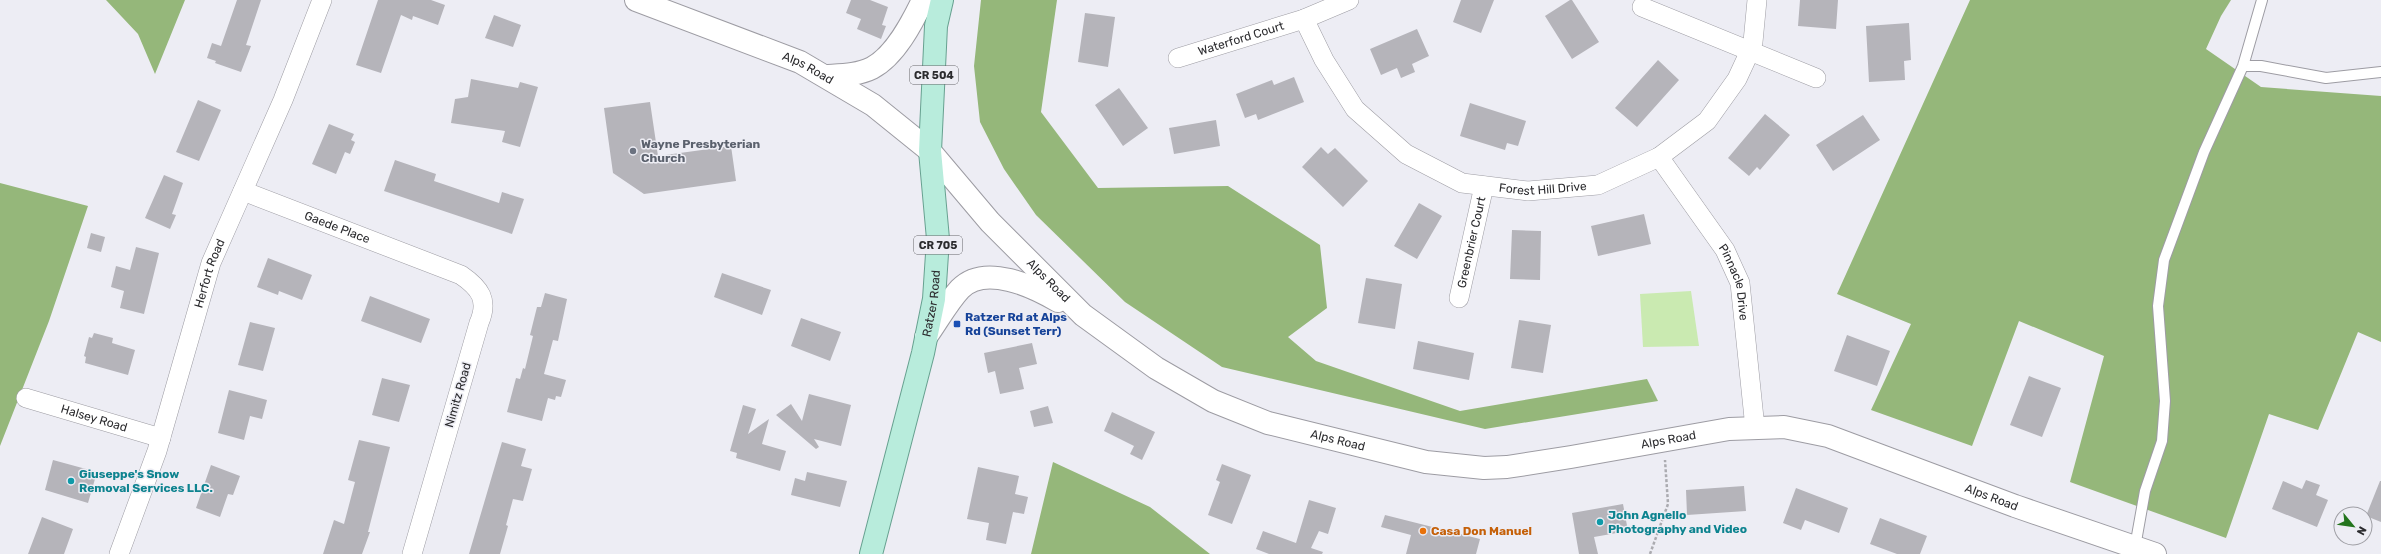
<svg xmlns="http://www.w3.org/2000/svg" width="2381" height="554" font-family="Rubik,sans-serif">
<rect width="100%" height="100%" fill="#ededf4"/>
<path fill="#caeab1" d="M1691 291 1699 346 1643 347 1640 294Z"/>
<path fill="#95b77a" d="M106 0H185L155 74 138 34Z
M981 0H1057L1041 112 1098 188 1228 186 1320 245 1327 308 1288 337 1316 361 1460 411 1647 379 1658 401 1485 429 1222 367 1125 302 1036 215 1004 169 980 122 974 66Z
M1970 0H2231L2221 16 2206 49 2261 87 2381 96V342L2358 332 2318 430 2269 414 2226 538 2070 482 2104 356 2019 321 1972 446 1871 410 1911 324 1837 294Z
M0 183 88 206 49 321 0 446Z
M1053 462 1150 507 1210 554H1031Z"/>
<path fill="#b5b4ba" d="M237 0H261L246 45 251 46 241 72 215 63 216 61 207 58 212 43 221 46Z
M378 0H431L445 5 438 25 413 16 412 20 401 15 381 73 356 65Z
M851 0H870L888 7 882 25 886 26 881 39 857 29 861 19 846 13Z
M1461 0H1494L1481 33 1453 22Z
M1570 0H1572L1599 42 1572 59 1545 16Z
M1800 0H1838L1836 29 1798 26Z
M1085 13 1115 17 1108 67 1078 62Z
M494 15 521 25 513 47 485 38Z
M1909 23 1911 60 1904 61 1905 80 1869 82 1866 26Z
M1417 29 1429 56 1412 64 1415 72 1401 78 1397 68 1381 75 1370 49Z
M1658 60 1679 80 1637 127 1615 108Z
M1294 77 1304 102 1258 120 1256 114 1245 118 1236 94 1272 80 1274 85Z
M471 79 518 88 520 82 538 87 520 147 502 142 505 131 451 123 455 99 468 97Z
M1119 88 1148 128 1123 146 1095 105Z
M198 100 221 110 199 161 176 152Z
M650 102 658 156 731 146 736 181 644 194 613 173 604 108Z
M1470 103 1526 121 1518 146 1507 143 1505 150 1460 136Z
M1765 114 1790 135 1760 170 1757 167 1749 176 1728 158Z
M1863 115 1880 140 1833 171 1816 145Z
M1216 120 1220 146 1174 154 1169 128Z
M329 124 354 134 351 140 355 142 350 154 345 152 336 174 312 164Z
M1321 147 1328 154 1335 148 1368 181 1343 207 1302 167Z
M395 160 436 174 434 181 499 203 502 192 524 199 512 234 384 191Z
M164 175 183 183 172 214 176 215 170 229 145 218Z
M1419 203 1442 216 1417 259 1394 246Z
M1644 214 1651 244 1598 256 1591 226Z
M1512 230 1541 231 1540 280 1510 279Z
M91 233 105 237 101 252 87 248Z
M136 247 159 253 144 314 120 308 124 291 111 287 116 266 130 270Z
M268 258 312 275 302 300 279 291 278 295 257 287Z
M722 273 771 290 762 315 714 297Z
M1366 278 1402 284 1395 329 1358 323Z
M545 293 567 299 558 341 553 340 544 374 566 380 561 397 556 396 555 400 548 398 542 421 507 412 516 378 520 379 523 368 525 369 533 336 530 335 537 307H541Z
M370 296 430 319 421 343 361 321Z
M801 318 841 332 830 361 791 346Z
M1519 320 1551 325 1543 373 1511 368Z
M250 322 275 328 263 371 238 365Z
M94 333 113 338 112 343 135 350 128 375 85 363 86 357 84 356 89 337 92 338Z
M1847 335 1890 351 1877 386 1834 371Z
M1418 341 1474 353 1469 380 1413 369Z
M1032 343 1037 364 1019 368 1024 389 1000 394 995 371 988 373 984 353Z
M2029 376 2061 388 2042 437 2010 425Z
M382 378 410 385 399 422 372 415Z
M229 390 267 400 262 419 250 416 244 440 218 433Z
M809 394 851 405 841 446 814 439 819 447 816 449 776 415 791 404 802 421Z
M743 405 756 409 748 434 769 419 762 444 786 451 780 471 736 458 737 453 730 451Z
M1048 406 1053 423 1034 427 1030 411Z
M1112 412 1155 432 1142 460 1130 454 1134 446 1104 431Z
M359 440 390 447 368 532H370L362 554H323L334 520 344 524 355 482 348 480Z
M502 442 526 449 521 466 532 469 523 501 513 499 506 525 508 526 500 554H469Z
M53 460 97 472 88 503 45 490Z
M1222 464 1251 475 1232 524 1208 515 1220 482 1216 480Z
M211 465 240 476 233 495 228 494 220 517 196 508Z
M978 467 1019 476 1015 494 1028 497 1024 514 1013 512 1006 544 986 540 989 523 967 519Z
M807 472 847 481 840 507 791 495 795 478 805 481Z
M2306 480 2320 485 2316 495 2328 500 2317 527 2272 509 2283 481 2302 489Z
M2380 481H2381V522L2366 516Z
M1744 486 1746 511 1687 515 1686 490Z
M1796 488 1848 508 1839 533 1805 520 1801 530 1783 523Z
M1309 500 1336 508 1328 534 1319 531 1311 548 1323 552 1322 554H1269L1256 549 1263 531 1296 543Z
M1623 504 1628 531 1594 537 1598 554H1579L1572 513Z
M1385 515 1480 539 1476 554H1406L1411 535 1381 527Z
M42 517 73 529 64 554H28Z
M1880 518 1927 536 1920 554H1897L1870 544Z"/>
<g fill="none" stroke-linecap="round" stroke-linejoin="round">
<g stroke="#9d9ca3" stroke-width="12">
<path id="service" d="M2243 66H2261L2326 78 2381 72
M2135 547 2145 491 2162 441 2165 401 2158 306 2164 260 2204 152 2243 66 2262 0"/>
</g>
<g stroke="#9d9ca3" stroke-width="20">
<g id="minor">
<path d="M1642 7 1816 78"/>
<path id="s1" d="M1304 19 1324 60 1355 109 1406 154 1462 183 1528 191 1598 185 1659 157 1707 121 1737 79 1750 51 1753 42 1757 0"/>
<path id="s2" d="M1178 58 1304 19 1349 0"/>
<path id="s3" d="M1659 157 1725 250 1740 283 1755 428"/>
<path id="s4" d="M243 191 461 275C480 288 489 300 479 323L412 554"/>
<path id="s5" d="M1459 298 1484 186"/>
<path id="s6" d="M26 398 161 438"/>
<path id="s7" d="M119 554 157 451 211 263 283 100 322 0"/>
</g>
</g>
<g stroke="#9d9ca3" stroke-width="24">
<g id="secondary">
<path id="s8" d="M636 0 800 62 873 105 930 151 990 222 1083 315 1156 368 1213 401 1268 423 1426 462 1484 468 1507 467 1571 457 1729 429 1784 427 1828 436 2015 506 2155 554"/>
<path d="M826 76C841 75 858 75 872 68 895 56 912 23 923 0"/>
<path d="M926 337C937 322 947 303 960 289 985 263 1034 287 1058 301"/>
</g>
</g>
<g stroke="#67a190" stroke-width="24">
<g id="primary">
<path id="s9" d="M871 554 923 353 934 299 938 239 930 151 936 26 942 0"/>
</g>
</g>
<path stroke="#ababb0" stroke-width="2.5" stroke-dasharray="3 2" stroke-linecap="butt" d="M1650 554 1668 504 1665 460"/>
<use href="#service" stroke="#fff" stroke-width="10"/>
<use href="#minor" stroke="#fff" stroke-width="19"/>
<use href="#secondary" stroke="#fff" stroke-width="22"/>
<use href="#primary" stroke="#b8ecdc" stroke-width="22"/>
</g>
<circle fill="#6b7280" stroke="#ededf4" stroke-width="1.5" cx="633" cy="151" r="4"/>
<rect fill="#1a4fb4" stroke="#ededf4" stroke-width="1.5" x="953" y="320" width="8" height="8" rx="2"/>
<g fill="#0f9aa8" stroke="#ededf4" stroke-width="1.5">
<circle cx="71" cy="481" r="4"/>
<circle cx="1600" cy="522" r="4"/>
</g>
<circle fill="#e8710a" stroke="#ededf4" stroke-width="1.5" cx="1423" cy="531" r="4"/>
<g text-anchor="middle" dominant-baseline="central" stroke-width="3" stroke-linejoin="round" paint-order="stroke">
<g fill="#ededf4" stroke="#656569" stroke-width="1">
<rect x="910" y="66" width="48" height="18" rx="3"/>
<rect x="914" y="236" width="48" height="18" rx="3"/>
</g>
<g font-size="11" font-weight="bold" fill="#2b2b2e">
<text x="934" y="75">CR 504</text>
<text x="938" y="245">CR 705</text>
</g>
<g font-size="12" fill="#2b2b2e" stroke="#ededf4">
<text stroke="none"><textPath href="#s2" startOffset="66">Waterford Court</textPath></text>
<text stroke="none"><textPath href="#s8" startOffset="185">Alps Road</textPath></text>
<text stroke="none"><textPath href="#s1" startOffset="316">Forest Hill Drive</textPath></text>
<text stroke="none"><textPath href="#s4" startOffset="101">Gaede Place</textPath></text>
<text stroke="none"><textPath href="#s5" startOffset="57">Greenbrier Court</textPath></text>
<text stroke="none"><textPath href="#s7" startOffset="295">Herfort Road</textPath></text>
<text stroke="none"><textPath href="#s8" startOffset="509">Alps Road</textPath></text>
<text stroke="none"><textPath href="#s3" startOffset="148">Pinnacle Drive</textPath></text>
<text stroke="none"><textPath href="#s9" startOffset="258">Ratzer Road</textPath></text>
<text transform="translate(458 395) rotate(-74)">Nimitz Road</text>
<text stroke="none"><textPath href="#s6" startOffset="71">Halsey Road</textPath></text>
<text stroke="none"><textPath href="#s8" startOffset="1181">Alps Road</textPath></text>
<text stroke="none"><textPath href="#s8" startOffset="845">Alps Road</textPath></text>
<text stroke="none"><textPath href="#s8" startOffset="1517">Alps Road</textPath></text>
</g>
<g font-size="12" font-weight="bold" fill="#5b616d" stroke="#ededf4" text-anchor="start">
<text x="641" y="144">Wayne Presbyterian<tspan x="641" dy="14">Church</tspan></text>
</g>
<g font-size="12" font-weight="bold" fill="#164399" stroke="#ededf4" text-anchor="start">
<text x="965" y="317">Ratzer Rd at Alps<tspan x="965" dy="14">Rd (Sunset Terr)</tspan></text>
</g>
<g font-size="12" font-weight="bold" fill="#0d838f" stroke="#ededf4" text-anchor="start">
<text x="79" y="474">Giuseppe's Snow<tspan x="79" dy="14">Removal Services LLC.</tspan></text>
<text x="1608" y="515">John Agnello<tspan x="1608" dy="14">Photography and Video</tspan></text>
</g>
<g font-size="12" font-weight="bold" fill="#c56008" stroke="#ededf4" text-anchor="start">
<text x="1431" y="531">Casa Don Manuel</text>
</g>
</g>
<g transform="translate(2353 526) rotate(119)"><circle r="19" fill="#ededf4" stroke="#9f9fa5"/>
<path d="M0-3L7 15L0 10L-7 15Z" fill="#23741d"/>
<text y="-6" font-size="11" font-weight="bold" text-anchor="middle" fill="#2b2b2e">N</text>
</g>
</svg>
